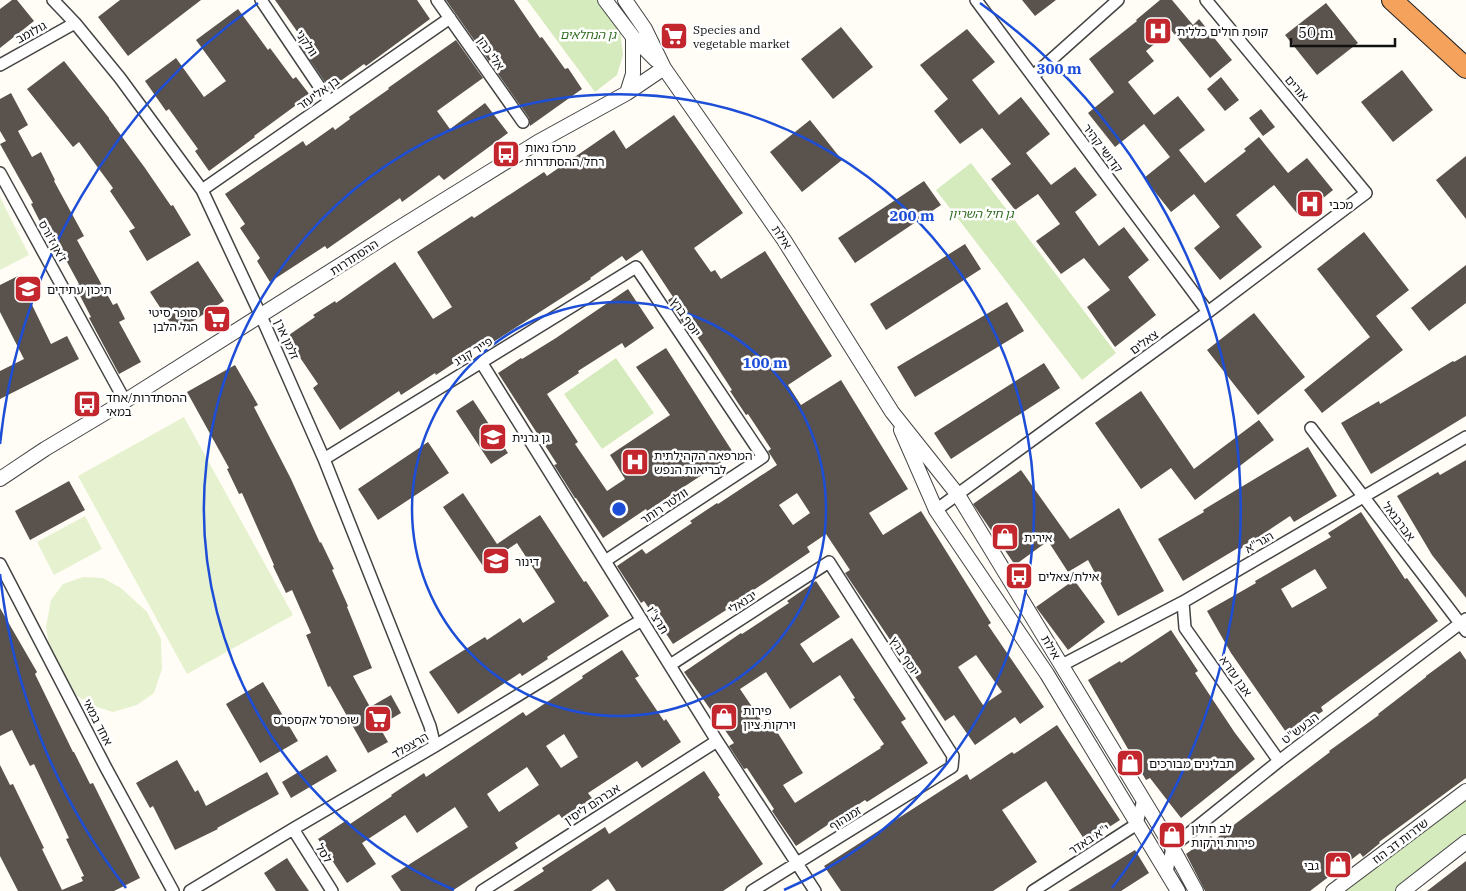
<svg xmlns="http://www.w3.org/2000/svg" width="1466" height="891" font-family="'IBM Plex Serif','Noto Sans Hebrew',serif">
<rect width="100%" height="100%" fill="#fffdf5"/>
<path fill="#d5ebbd" d="M527 0H597L620 30 623 55 617 75 595 92Z
M971 163 1116 353 1082 380 936 190Z
M616 358 654 413 602 449 564 394Z
M1466 791V842L1403 891H1333Z"/>
<path fill="#e6f2cf" d="M0 197 29 255 0 270Z
M184 417 293 615 187 674 78 476Z
M85 516 102 549 54 575 37 542Z
M83 577 103 578 121 588 147 612 161 639 162 669 154 693 137 705 113 712 97 707 77 696 63 682 50 651 46 627 51 600 63 584Z"/>
<path fill="#5a524d" fill-rule="evenodd" d="M12 0H17L34 21 0 48V9Z
M120 0H201L128 56 98 17Z
M275 0H417L430 19 366 66 364 64 332 87 331 91 303 50 308 47Z
M446 0H514L540 38 542 37 565 69 568 68 582 89 530 126 529 118Z
M1022 0H1056L1035 16Z
M1160 0H1172L1193 25 1199 19 1232 60 1210 78 1171 30 1146 51 1154 61 1128 82 1154 115 1178 96 1205 130 1179 150 1205 183 1246 151 1244 149 1259 137 1288 173 1307 158 1333 190 1300 217 1274 185 1236 215 1262 247 1220 280 1194 248 1220 227 1194 194 1171 212 1144 178 1170 157 1144 124 1115 147 1088 113 1114 92 1089 59 1137 21 1136 20Z
M1326 3 1358 43 1317 75 1285 35Z
M238 9 268 50 270 48 293 79 296 77 310 95 254 136 255 137 209 171 195 151 198 149 169 109 166 111 145 81 176 58 204 97 226 81 196 40Z
M841 27 873 67 833 99 801 59Z
M967 29 995 62 972 80 999 115 1021 97 1050 134 1026 153 1051 185 1075 167 1097 195 1075 212 1099 246 1124 227 1149 260 1128 277 1156 315 1115 347 1087 307 1110 290 1084 258 1061 274 1036 241 1060 224 1038 194 1015 210 991 179 1011 164 982 128 960 144 934 111 948 99 920 65Z
M456 40 483 78 437 111 450 129 485 103 508 133 444 180 439 175 402 202 400 198 327 249 325 246 270 282 257 261 260 258 240 228 245 224 225 194 303 141 306 146 333 127 335 130 350 119 349 117 389 89 388 88Z
M64 61 109 118V119L145 168 171 206 173 205 191 235 147 261 129 231 135 228 110 191 113 188 79 142 73 147 27 89Z
M1402 70 1433 110 1393 142 1361 102Z
M1221 77 1239 100 1225 111 1207 89Z
M11 93 28 125 18 131 32 157 41 152 55 180 54 181 84 236 77 240 113 305 117 303 125 319 119 322 141 362 119 374 89 318 91 317 75 286 79 284 60 249 55 251 31 204 33 203 0 144 6 141 0 131V99Z
M1261 109 1275 127 1263 136 1249 118Z
M674 115 743 213 694 248 711 272 715 270 721 279 765 251 832 356 788 385 801 405 841 380 908 489 869 513 883 535 921 511 991 623 988 625 1044 707 1020 724 1015 717 975 745 954 715 945 721 845 573 850 570 826 534 807 547 810 552 733 604 734 605 673 644 644 601 641 603 617 566 642 549 646 554 692 523 690 521 717 503 718 504 777 465 768 451 771 449 748 414 746 415 730 391 732 390 710 356 688 323 684 325 668 300 673 297 642 250 626 261 622 256 590 278 591 279 481 350 478 347 436 375 435 373 401 395 399 391 340 430 313 388 318 384 286 337 315 317 313 315 335 301 336 303 395 262 433 319 452 307 417 252 472 216 474 218 544 172 547 176 614 130 626 149ZM797 493 810 513 793 525 779 505ZM976 655 1002 692 983 705 958 667Z
M810 120 842 160 802 192 770 152Z
M1466 156V219L1436 180Z
M924 181 941 205 855 263 838 238Z
M1364 232 1409 290 1376 316 1403 350 1322 413 1304 390 1370 337 1317 269Z
M965 244 981 269 886 330 870 304Z
M198 261 224 301 176 332 150 292Z
M1466 265V303L1429 331 1411 308Z
M18 276 51 344 67 336 79 359 0 399V371L24 359 0 312V285Z
M628 289 654 328 625 348 622 343 578 371 579 373 547 394 578 442 575 444 607 491 625 479 610 455 670 415 636 367 666 348 734 454 647 511 646 509 603 538 576 498H575L554 465 557 464 498 373 521 358 522 359 556 338Z
M1007 302 1024 331 915 397 897 367Z
M1254 313 1305 377 1258 415 1207 350Z
M1466 355V416L1371 474 1341 423 1379 401 1380 404 1453 361 1454 362Z
M1044 363 1060 388 951 459 934 433Z
M235 365 258 405 254 407 291 479 320 543 321 542 334 569 332 570 348 606 347 607 372 668 353 676 370 707 391 695 401 713 379 726 388 742 368 753 330 686 328 687 306 635 311 633 292 590 286 593 273 566 274 565 242 493 239 494 227 469 229 468 187 392Z
M1141 391 1194 469 1259 420 1274 440 1195 500 1171 468 1141 489 1095 423Z
M473 400 508 453 491 464 456 411Z
M428 442 449 473 378 520 358 489Z
M1308 447 1337 496 1294 522 1290 516 1239 550 1238 548 1183 581 1158 539 1204 512 1203 510Z
M1466 460V598L1432 555 1397 496 1438 472 1440 475Z
M1021 470 1070 539 1119 508 1164 591 1118 616 1088 560 1068 572 1048 541 1015 565 973 504Z
M69 481 85 510 30 540 15 511Z
M463 493 497 544 540 515 584 582 586 581 609 616 547 657 548 659 522 676 520 673 458 714 429 672 485 637 487 640 520 618 523 623 555 602 517 543 483 566 443 507Z
M1361 512 1405 579 1407 578 1438 621 1321 707 1323 711 1288 735 1231 653 1207 611 1256 583 1255 581 1331 537 1328 533ZM1315 569 1327 588 1292 608 1281 589Z
M1074 580 1105 622 1068 650 1036 607Z
M816 581 840 617 800 644 813 663 852 638 906 719 901 722 928 763 867 802 865 800 796 846 772 811 774 809 747 768 744 769 729 746 734 743 684 672 741 633 742 634 789 603 787 601ZM766 672 790 709 840 675 855 698 853 699 884 744 880 747 881 748 795 803 783 785 803 773 769 719 763 723 740 689Z
M0 608 37 672 35 674 73 752H74L90 784 93 783 140 878 114 891H18L0 856V765L10 785 13 784 44 848 42 849 62 890 83 881 81 877 84 876 66 839 69 838 34 764 30 766 12 730 0 736Z
M1171 630 1198 671 1195 673 1235 733 1255 759 1181 818 1150 778 1146 780 1088 680 1120 661 1121 663Z
M622 650 639 676 635 678 664 721 666 719 681 742 642 768 637 761 588 793 594 801 564 821 559 814 515 843 518 848 452 891H401L391 876 468 827 455 807 417 833 405 815 362 843 376 864 347 883 318 839 347 820 350 824 392 796 391 795 424 773 426 777 523 712 526 716 583 678 582 676ZM564 734 578 757 561 768 546 746ZM527 767 539 785 499 812 487 794Z
M1460 651 1466 660V778L1379 842 1380 843 1363 857 1360 853 1310 891H1205L1186 854 1211 836 1214 840 1330 752 1329 751 1379 715 1378 714 1426 677V676Z
M263 682 298 741 260 763 226 704Z
M1057 725 1120 820 1086 842 1046 781 1002 810 1037 862 993 891H841L824 866 967 774 970 780 1012 752 1014 754Z
M327 755 337 771 291 798 282 782Z
M177 760 195 792 198 790 206 806 267 772 279 794 217 828 218 829 175 850 153 806 150 808 136 783Z
M704 771 720 795 718 797 763 864 723 891H616L608 879 591 891H513L544 871 542 868 605 827 609 834Z
M1135 850 1149 873 1121 891H1068Z
M287 858 298 875 309 891H276L264 873Z
M1466 861V891H1427Z"/>
<g fill="none" stroke-linecap="round" stroke-linejoin="round">
<g stroke="#444" stroke-width="14">
<path id="minor" d="M53 0 75 23 120 78 202 190 261 316 324 459 430 726 435 746
M261 0 329 101
M437 0 523 122
M976 0 1208 312
M0 65 75 23
M1033 76 1118 0
M0 173 125 401
M202 190 450 18
M481 362 717 741 815 891
M1311 428 1466 631
M324 459 636 267 763 457 605 561
M936 510 1208 312 1366 193 1206 0
M0 564 106 768 173 891
M1183 602 1185 628 1279 761
M670 665 829 562 953 756 952 767 752 891
M1062 665 1183 602 1466 437
M293 829 332 891
M1167 872 1172 847 1279 761 1466 619
M190 891 293 829 435 746 625 630 642 620
M482 891 717 741
M1033 891 1137 824 1143 799"/>
</g>
<g stroke="#444" stroke-width="16">
<path id="tertiary" d="M605 0 633 37 656 60
M625 0 645 29 664 68 784 240 892 412 958 495 1172 847 1196 891
M627 93 633 74V37
M901 430 936 510 1047 674 1178 891
M0 479 45 449 125 401 391 233 538 142 627 93 664 68
M1333 891 1466 791
M1403 891 1466 842"/>
</g>
<g stroke="#222" stroke-width="22">
<path id="motorway" d="M1392 0 1466 68"/>
</g>
<use href="#minor" stroke="#fff" stroke-width="11"/>
<use href="#tertiary" stroke="#fff" stroke-width="14"/>
<use href="#motorway" stroke="#f5a25d" stroke-width="20"/>
</g>
<g fill="none" stroke="#1d4ed8" stroke-width="2.5">
<circle cx="619" cy="509" r="207"/>
<path d="M454 890A415 415 0 1 1 784 890"/>
<path d="M126 888A622 622 0 0 1 0 574M0 444A622 622 0 0 1 258 3M980 3A622 622 0 0 1 1112 888"/>
</g>
<defs>
<g id="hospital-square" transform="scale(1.4375)"><rect x="-9" y="-9" width="18" height="18" rx="4" fill="#c4262e" stroke="#fff"/><path d="M-5-5h3v3.5h4V-5h3V5h-3V1.5h-4V5h-3Z" fill="#fff"/></g>
<g id="supermarket-square" transform="scale(1.4375)"><rect x="-9" y="-9" width="18" height="18" rx="4" fill="#c4262e" stroke="#fff"/><path d="M-6-5.5h2.5l.6 2H6L4.5 2H-2.5L-4.4-4H-6ZM-1.5 3.2a1.3 1.3 0 1 0 .1 0ZM3 3.2a1.3 1.3 0 1 0 .1 0Z" fill="#fff"/></g>
<g id="bus-square" transform="scale(1.4375)"><rect x="-9" y="-9" width="18" height="18" rx="4" fill="#c4262e" stroke="#fff"/><path d="M-5-6H5V4H4V6H2V4H-2V6H-4V4H-5ZM-3.5-4V0h7V-4ZM-3.5 1.2v1.5H-2V1.2ZM2 1.2v1.5H3.5V1.2Z" fill="#fff"/></g>
<g id="school-square" transform="scale(1.4375)"><rect x="-9" y="-9" width="18" height="18" rx="4" fill="#c4262e" stroke="#fff"/><path d="M0-5L7-2L0 1L-7-2ZM-4 1L0 2.5L4 1V4Q0 6-4 4Z" fill="#fff"/></g>
<g id="shop-square" transform="scale(1.4375)"><rect x="-9" y="-9" width="18" height="18" rx="4" fill="#c4262e" stroke="#fff"/><path d="M-5-2.5h2.3a2.7 3.5 0 0 1 5.4 0H5L5.5 6h-11ZM-1.5-2.5h3a1.5 2.3 0 0 0-3 0Z" fill="#fff"/></g>
</defs>
<g fill-rule="evenodd">
<use href="#hospital-square" x="1158" y="31"/>
<use href="#supermarket-square" x="674" y="36"/>
<use href="#bus-square" x="506" y="154"/>
<use href="#hospital-square" x="1310" y="204"/>
<use href="#school-square" x="28" y="289"/>
<use href="#supermarket-square" x="217" y="319"/>
<use href="#bus-square" x="87" y="404"/>
<use href="#school-square" x="493" y="437"/>
<use href="#hospital-square" x="635" y="462"/>
<use href="#shop-square" x="1005" y="537"/>
<use href="#school-square" x="496" y="561"/>
<use href="#bus-square" x="1019" y="576"/>
<use href="#shop-square" x="724" y="717"/>
<use href="#supermarket-square" x="378" y="719"/>
<use href="#shop-square" x="1130" y="763"/>
<use href="#shop-square" x="1172" y="835"/>
<use href="#shop-square" x="1338" y="865"/>
</g>
<g text-anchor="middle" dominant-baseline="central" stroke-width="5" stroke-linejoin="round" paint-order="stroke">
<g font-size="12" fill="#111" stroke="#fff" text-anchor="start">
<text x="693" y="29">Species and<tspan x="693" dy="14">vegetable market</tspan></text>
<text x="1177" y="31">קופת חולים כללית</text>
<text x="525" y="147">מרכז נאות<tspan x="525" dy="14">רחל/ההסתדרות</tspan></text>
<text x="1329" y="204">מכבי</text>
<text x="47" y="289">תיכון עתידים</text>
<text x="198" y="312" text-anchor="end">סופר סיטי<tspan x="198" dy="14">הגל הלבן</tspan></text>
<text x="106" y="397">ההסתדרות/אחד<tspan x="106" dy="14">במאי</tspan></text>
<text x="512" y="437">גן גרנית</text>
<text x="654" y="455">המרפאה הקהילתית<tspan x="654" dy="14">לבריאות הנפש</tspan></text>
<text x="1024" y="537">אירית</text>
<text x="515" y="561">דינור</text>
<text x="1038" y="576">אילת/צאלים</text>
<text x="743" y="710">פירות<tspan x="743" dy="14">וירקות ציון</tspan></text>
<text x="359" y="719" text-anchor="end">שופרסל אקספרס</text>
<text x="1149" y="763">תבלינים מבורכים</text>
<text x="1191" y="828">לב חולון<tspan x="1191" dy="14">פירות וירקות</tspan></text>
<text x="1319" y="865" text-anchor="end">גבי</text>
</g>
<g font-size="12" fill="#111" stroke="#fff">
<text transform="translate(31 32) rotate(-29)">גולומב</text>
<text transform="translate(307 43) rotate(56)">וולקני</text>
<text transform="translate(491 53) rotate(55)">אלי כהן</text>
<text transform="translate(1297 88) rotate(50)">אורים</text>
<text transform="translate(318 93) rotate(-35)">בן אליעזר</text>
<text transform="translate(1103 148) rotate(53)">קדושי קהיר</text>
<text transform="translate(782 237) rotate(56)">אילת</text>
<text transform="translate(53 241) rotate(61)">ז'אן ז'ורס</text>
<text transform="translate(354 257) rotate(-33)">ההסתדרות</text>
<text transform="translate(686 317) rotate(56)">יוסף ברץ</text>
<text transform="translate(287 339) rotate(66)">זלמן ארן</text>
<text transform="translate(1144 342) rotate(-36)">צאלים</text>
<text transform="translate(473 351) rotate(-32)">פייר קניג</text>
<text transform="translate(664 506) rotate(-34)">וולטר רותר</text>
<text transform="translate(1399 521) rotate(53)">אברבנאל</text>
<text transform="translate(1259 542) rotate(-30)">הגר"א</text>
<text transform="translate(742 602) rotate(-33)">יבנאלי</text>
<text transform="translate(658 620) rotate(58)">תרצ"ו</text>
<text transform="translate(1051 647) rotate(59)">אילת</text>
<text transform="translate(905 656) rotate(57)">יוסף ברץ</text>
<text transform="translate(1236 676) rotate(55)">אבן עזרא</text>
<text transform="translate(98 722) rotate(63)">אחד במאי</text>
<text transform="translate(1300 728) rotate(-37)">הבעש"ט</text>
<text transform="translate(410 745) rotate(-30)">הרצפלד</text>
<text transform="translate(592 804) rotate(-33)">אברהם ליסין</text>
<text transform="translate(845 818) rotate(-32)">זמנהוף</text>
<text transform="translate(1089 839) rotate(-33)">י"א באדר</text>
<text transform="translate(1400 841) rotate(-37)">שדרות דב הוז</text>
<text transform="translate(324 853) rotate(58)">לסל</text>
</g>
<g font-size="12" font-style="italic" fill="#2f6b1f" stroke="#fff">
<text x="588" y="34">גן הנחלאים</text>
<text x="981" y="213">גן חיל השריון</text>
</g>
</g>
<circle cx="619" cy="509" r="8" fill="#1d4ed8" stroke="#fff" stroke-width="2.5"/>
<g font-size="15" text-anchor="middle" font-weight="bold" fill="#1d4ed8" stroke="#fff" stroke-width="5" stroke-linejoin="round" paint-order="stroke">
<text x="1059" y="74">300 m</text>
<text x="912" y="221">200 m</text>
<text x="765" y="368">100 m</text>
</g>
<path d="M1291 38v8h104v-8" fill="none" stroke="#111111" stroke-width="2.5"/>
<text x="1298" y="38" font-size="15" fill="#111111" stroke="#ffffff" stroke-width="4" paint-order="stroke">50 m</text>
</svg>
